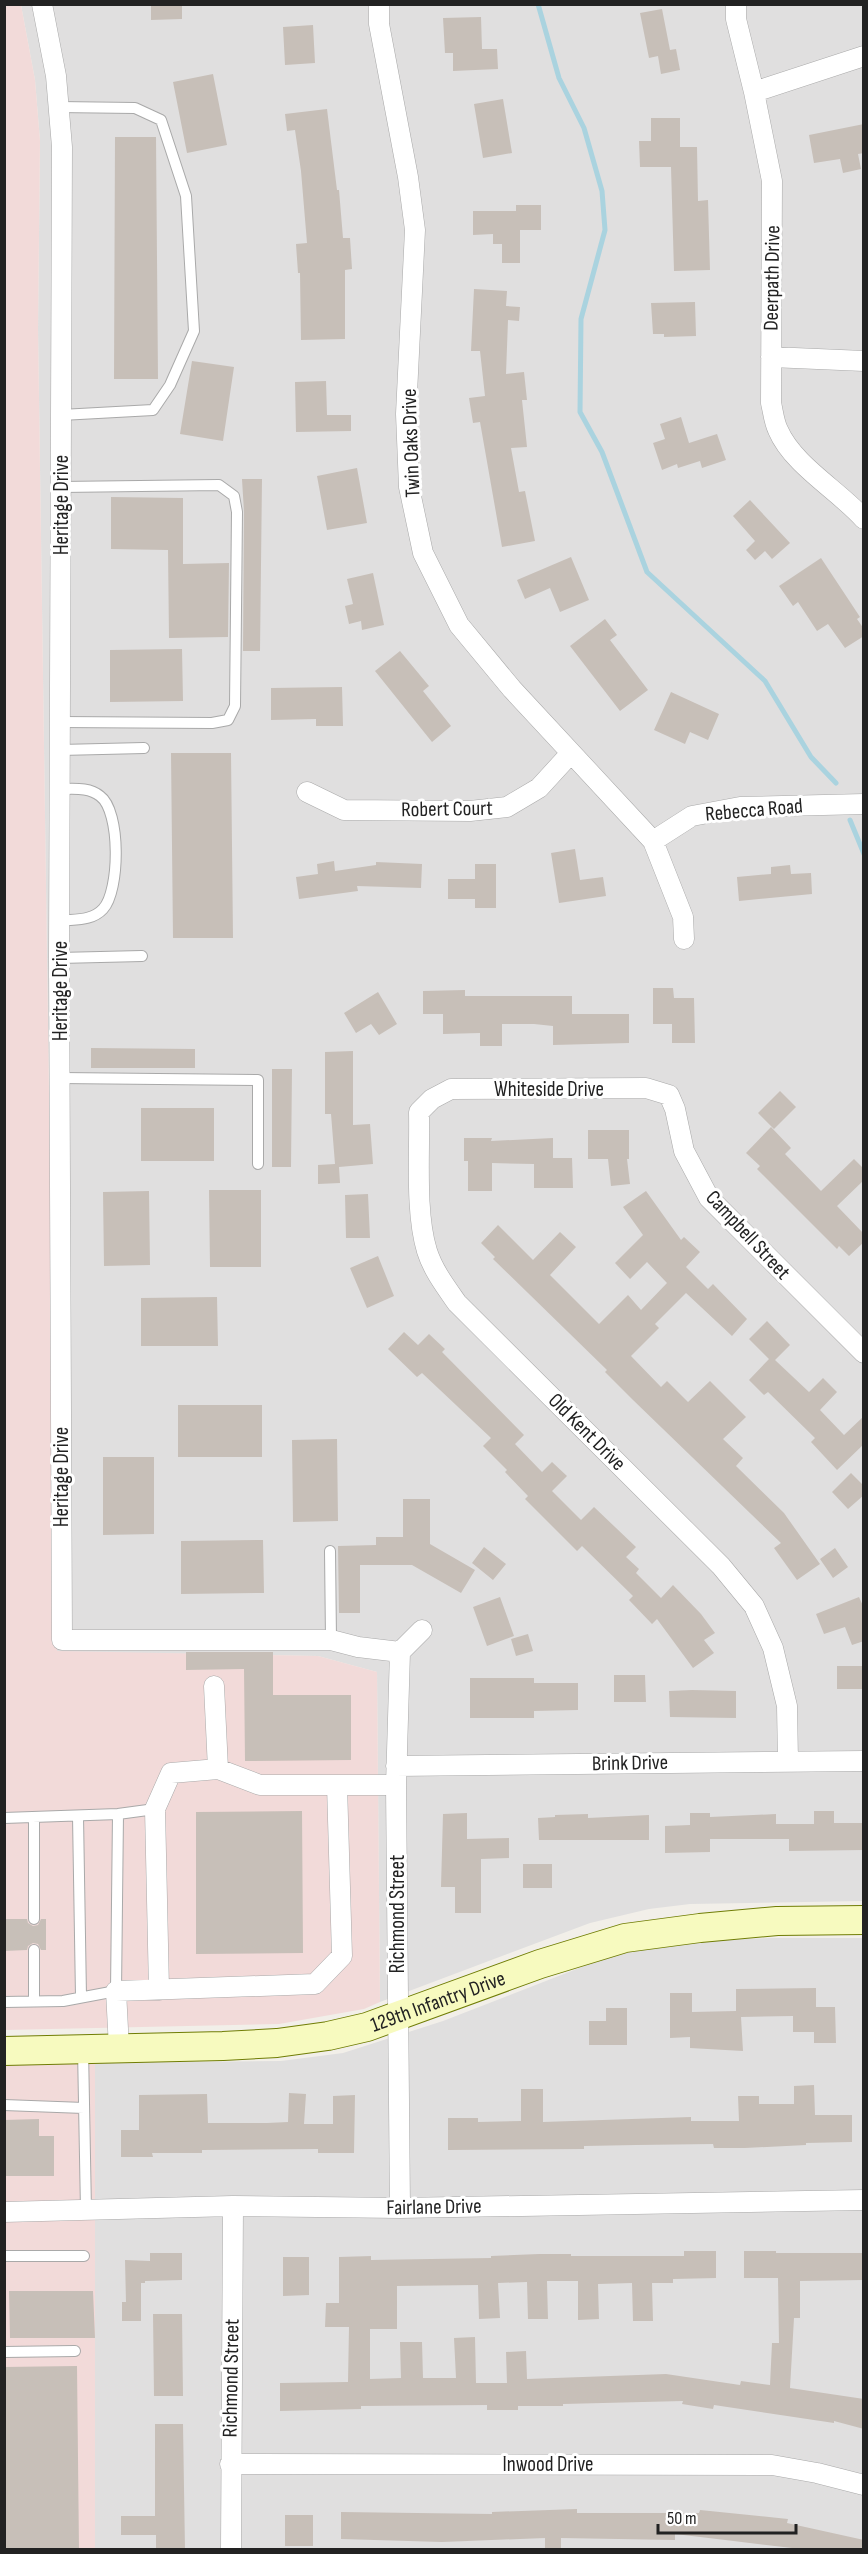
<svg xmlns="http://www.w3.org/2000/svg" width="868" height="2554" font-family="'Sofia Sans Condensed',sans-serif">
<rect width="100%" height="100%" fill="#f2efe9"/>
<path fill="#e0dfdf" d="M21 5H863V1901L690 1904 649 1909 590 1923 380 2002 377 1672 318 1656 57 1652 38 329 40 141 35 80Z
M770 1938H863V2549L95 2550V2063L281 2061 343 2053 443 2021 592 1963 642 1947 678 1942Z"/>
<path fill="#f2dad9" d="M4 5H21L35 80 40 141 38 329 57 1651 318 1656 377 1672 380 2002 364 2009 279 2024 5 2030Z
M95 2063V2549H5L4 2065Z"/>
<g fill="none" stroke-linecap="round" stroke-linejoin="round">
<path stroke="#aad3df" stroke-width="5" d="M538 4 559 78 584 128 602 191 605 230 581 319 580 412 602 452 647 572 765 681 811 757 836 783
M850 820 864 854"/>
</g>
<path fill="#c7bfb8" d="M151 4H182V19L151 20Z
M662 9 670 50 676 49 680 70 661 74 658 56 649 58 640 13Z
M481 17 482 49H497L498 69 453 71V53H445L443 18Z
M313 25 315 63 285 65 283 27Z
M213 74 227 145 187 153 173 82Z
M503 99 512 153 483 158 474 104Z
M327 109 337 190H339L343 238H350L352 269 345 270V339L301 340 300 273H298L296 244 307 243 301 171 295 130 287 131 285 114Z
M651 118H680V147H697L698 201 708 200 710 270 674 271 671 167H640L639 141H651Z
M864 124V153L858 154 861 169 843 173 840 159 814 163 809 135Z
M115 137H156L158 379H114Z
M516 205H541V230H520V263H502V244H493V234L473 235V211H516Z
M474 289 507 291 506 306 520 307 519 321 508 320 506 374 524 372 527 400H522L527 447 511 448 519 492 525 491 535 541 502 547 480 422 473 423 469 398 485 396 480 351H471Z
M695 302 696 336 664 337V334H653L651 303Z
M192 361 234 367 223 441 180 434Z
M326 381 327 415H351V431L296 432 295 382Z
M681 417 689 443 717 434 726 460 702 468 700 461 678 468 677 464 662 470 653 443 665 439 660 424Z
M357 468 367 523 327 530 317 476Z
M242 479H262L260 651H243L244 512Z
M111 497 183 498V564L229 563 228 637 169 638 168 550 111 549Z
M750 500 790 543 772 559 765 551 755 560 746 550 755 541 733 516Z
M571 557 589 600 560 612 550 588 525 599 517 580Z
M821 558 860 617 857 619 864 629V636L845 648 828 624 817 631 798 602 793 606 779 586Z
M373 573 384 625 362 630 361 621 349 624 345 606 353 604 347 579Z
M605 619 617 635 610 640 648 690 620 711 570 646Z
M182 649 183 701 110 702V650Z
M400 651 429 686 423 691 451 726 432 742 375 671Z
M342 687 343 726H316V719L271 720V688Z
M671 692 719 714 708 740 690 732 685 744 654 730Z
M171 753H231L233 938H173Z
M575 849 580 880 603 877 606 896 559 903 551 853Z
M334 861 335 871 376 865V862L422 864 421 888 357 886 358 891 299 899 296 877 318 874 317 864Z
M475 864H496V908H475V899H448V879H475Z
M790 865 791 874 811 873 812 894 739 901 737 877 771 874V867Z
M653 988H673L674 998H694L695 1043H672V1024H653Z
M465 990V996H572V1014H629V1043L553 1045V1026L534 1024H502V1046H480V1033L443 1034V1014H423V991Z
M378 992 397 1024 379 1035 371 1024 356 1033 344 1013Z
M91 1048 195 1049V1068H91Z
M353 1051V1125L370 1124 373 1164 339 1167 340 1183 318 1184V1165L335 1164 331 1114H325V1052Z
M272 1069H292L291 1167H272Z
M780 1091 796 1107 774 1129 758 1113Z
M141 1108H214V1161H141Z
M771 1127 791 1148 785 1154 821 1191 854 1159 864 1169V1180L837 1206 864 1234V1242L849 1256 839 1246 837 1249 757 1169 760 1166 746 1153Z
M588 1130H629V1159H627L630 1184 611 1186 608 1159H588Z
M464 1138H492L491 1141 553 1138V1158H572L573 1188H534V1164L492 1163V1191H468V1161H464Z
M209 1190H261V1267H210Z
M149 1191 150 1265 104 1266 103 1192Z
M646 1191 681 1240 684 1237 700 1252 686 1267 708 1289 713 1284 747 1319 732 1336 686 1293 655 1324 659 1328 631 1356 661 1387 667 1381 688 1402 710 1381 746 1417 723 1439 743 1458 736 1466 784 1513 820 1564 797 1580 774 1548 781 1543 633 1400 605 1372 607 1370 493 1259 495 1257 481 1243 498 1225 533 1260 560 1232 576 1247 550 1275 599 1324 628 1295 641 1310 667 1283 647 1262 630 1279 615 1263 643 1235 623 1207Z
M368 1194 370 1238H346L345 1195Z
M378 1256 394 1296 367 1308 350 1268Z
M217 1297 218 1346H141V1298Z
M767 1321 790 1345 775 1360 809 1392 823 1378 837 1392 820 1410 844 1435 864 1416V1444L837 1470 811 1442 815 1438 768 1392 764 1395 749 1380 769 1359 749 1339Z
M404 1332 418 1345 429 1334 445 1349 442 1352 524 1435 515 1444 542 1472 552 1462 567 1476 552 1491 581 1520 594 1507 636 1547 626 1557 639 1569 636 1573 661 1598 673 1585 701 1614 715 1633 704 1640 714 1653 693 1668 657 1619 652 1624 629 1600 633 1596 582 1546 577 1551 525 1499 528 1496 505 1472 507 1470 483 1446 491 1438 422 1373 417 1377 388 1349Z
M178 1405H262V1457H178Z
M337 1439 338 1521 293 1522 292 1440Z
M103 1457H154V1534L103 1535Z
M851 1473 864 1486V1495L848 1509 832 1492Z
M403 1499H430V1544L475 1570 461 1593 412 1565H360V1613H339L338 1546 376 1545V1537H403Z
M263 1540 264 1593 181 1594V1541Z
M484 1547 506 1564 493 1580 472 1563Z
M835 1548 848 1567 833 1578 820 1559Z
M500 1597 514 1636 487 1646 473 1607Z
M859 1597 864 1608V1641L852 1645 845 1627 824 1634 816 1614Z
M528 1634 533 1651 516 1656 511 1639Z
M186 1652H273V1695H351V1760L245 1761 244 1669 186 1670Z
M837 1666H864V1689H837Z
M614 1675H645L646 1702H614Z
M470 1678H534V1683H578V1710L534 1711V1718H470Z
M692 1690 736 1691V1718L670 1717 669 1691Z
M302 1811 303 1953 196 1954V1812Z
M814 1811H834V1823H864V1850L789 1851V1839H710V1852L665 1853V1826L690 1825V1813H710V1817L776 1814V1824H814Z
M467 1813V1839L509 1838V1858L481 1859V1913H455V1887H441L443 1814Z
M588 1814V1818L649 1815V1840H539L538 1818 555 1817V1815Z
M523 1864H552V1888H523Z
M4 1919H27L28 1923 33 1926 38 1925 41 1919H46V1950H41L38 1944 33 1943 28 1946 27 1950 4 1951Z
M816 1988V2007H835L836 2043H814V2032H793V2016L741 2017 743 2051 690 2048V2037L670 2038V1993H692V2012L736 2011V1989Z
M606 2008H627V2045H589V2021H606Z
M814 2085 815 2115H852V2142L806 2143V2145L745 2148H714L713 2144 636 2145 584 2146V2149L448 2150V2118H478V2122L521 2121V2089H543V2122L691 2117V2121H739L738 2096H759V2104H794V2086Z
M289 2093 306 2094 304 2124H333V2096L355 2095 354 2153H318V2149L202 2150V2153H152L153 2157H121V2130H139V2095L207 2094 208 2123H267L288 2122Z
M39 2119V2136H54V2176H4V2120Z
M684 2251H716V2278L673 2279V2283H652L653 2321H633L632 2283 598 2284 599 2319 578 2320V2281H547L548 2319H528L527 2282 498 2283 500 2318 479 2319 478 2285 397 2286V2329H370V2379L401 2378 400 2342H422L423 2378H456L454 2338 475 2337 476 2383H507L506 2352 526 2351 527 2379 666 2374 740 2385 741 2381 770 2385 772 2343H779L778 2278H744V2251H776V2253H864V2280L800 2281V2318H794L790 2388 864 2399V2429L834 2421V2423L714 2405 713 2409 682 2404 683 2401 563 2404V2406H518V2410H487V2405L361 2406V2409L280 2411V2383L348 2382 349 2327H325L326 2303H339V2257L371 2256V2260L491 2258V2256L539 2254H571V2256H684Z
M150 2253H182V2280L145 2281V2283H141V2321H122V2302H126L125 2260 150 2261Z
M283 2257H309V2295L283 2296Z
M9 2291H93L95 2338H10Z
M153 2314H182L183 2396H154Z
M77 2366 79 2550H4V2367Z
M155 2424H183L185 2550H156V2535H121V2516H155Z
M577 2509V2513H699L700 2510 788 2519 787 2523 864 2540V2550H809L675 2534V2540L561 2538V2550H545V2538L442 2542 341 2539V2512L492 2514V2512Z
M285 2515H313V2546H285Z"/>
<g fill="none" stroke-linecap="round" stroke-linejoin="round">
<g stroke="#a9a9a9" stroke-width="12">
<path id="lane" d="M58 107 135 108 161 120 186 196 194 331 170 385 153 410 61 415
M60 722 212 723 228 720 235 706 237 512 234 496 219 485 61 487
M60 750 144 748
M60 921C75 919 92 921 103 909 120 891 121 811 100 796 89 787 74 789 60 789
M59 958 142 956
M60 1078 258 1080V1164
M330 1551 331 1640
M78 1816 81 1997
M34 1817V1919
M4 1818 118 1814 155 1809
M34 1950V2001
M4 2002 63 2001 116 1991 118 1814
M83 2049 86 2211
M4 2105 84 2108
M4 2256H84
M4 2352 75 2351"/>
</g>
<g stroke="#a9a9a9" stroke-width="21">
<path id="street" d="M42 4 56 76 62 147 59 958 62 1640H331L358 1647 400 1652
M379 4V24L408 177 415 230 406 414 409 487 423 553 459 625 512 689 653 841 683 917 684 939
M736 4V19L754 92 772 181 771 403C773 411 774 422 778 430 793 465 838 490 864 519
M754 92 864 56
M771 357 864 361
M307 792 344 810 470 811 507 807 539 788 571 753
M653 841 692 816 740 807 864 804
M214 1686 218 1769 260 1785H396
M788 1761 787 1706 773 1648 754 1606 721 1566 457 1303C445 1286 433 1270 427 1251 415 1212 420 1153 419 1112L432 1099 451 1089 646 1088 669 1095 675 1109 684 1151 709 1198 864 1353
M396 1766 864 1761
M159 1990 155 1809 171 1773 218 1769
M119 2048 116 1991 315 1984 342 1956 337 1785
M400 2208 396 1785 400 1652 422 1630
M4 2212 233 2206 400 2208 864 2200
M230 2464 772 2465 817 2473 864 2485
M231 2550 233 2206"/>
</g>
<g stroke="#707d05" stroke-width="30">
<g id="secondary">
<path id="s1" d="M4 2051 223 2046 277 2043 328 2036 367 2027 540 1964 625 1938 700 1928 777 1921 864 1920"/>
</g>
</g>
<use href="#lane" stroke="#fff" stroke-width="10"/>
<use href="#street" stroke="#fff" stroke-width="20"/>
<use href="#secondary" stroke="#f7fabf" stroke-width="28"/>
</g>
<g text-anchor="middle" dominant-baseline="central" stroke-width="6" stroke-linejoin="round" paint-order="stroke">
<g font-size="21" fill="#222" stroke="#fff">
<text transform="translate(772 278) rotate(-89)">Deerpath Drive</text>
<text transform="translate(411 443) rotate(-92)">Twin Oaks Drive</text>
<text transform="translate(61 505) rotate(-90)">Heritage Drive</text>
<text transform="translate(447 809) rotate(-1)">Robert Court</text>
<text transform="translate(754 810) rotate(-5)">Rebecca Road</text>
<text transform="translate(60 991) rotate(-90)">Heritage Drive</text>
<text x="549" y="1089">Whiteside Drive</text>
<text transform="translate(748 1235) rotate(47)">Campbell Street</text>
<text transform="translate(587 1432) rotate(45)">Old Kent Drive</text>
<text transform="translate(61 1477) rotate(-90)">Heritage Drive</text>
<text transform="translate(630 1763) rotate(-1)">Brink Drive</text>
<text transform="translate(397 1914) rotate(-90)">Richmond Street</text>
<text stroke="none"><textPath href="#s1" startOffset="440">129th Infantry Drive</textPath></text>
<text transform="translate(434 2207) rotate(-1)">Fairlane Drive</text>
<text transform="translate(231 2378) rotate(-89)">Richmond Street</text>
<text x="548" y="2464">Inwood Drive</text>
</g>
</g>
<rect width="868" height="2554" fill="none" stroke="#222222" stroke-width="12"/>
<path d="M658 2524v9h138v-9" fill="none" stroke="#222222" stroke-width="3"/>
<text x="667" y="2524" font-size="18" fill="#222222" stroke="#ffffff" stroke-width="4.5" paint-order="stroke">50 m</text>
</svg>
